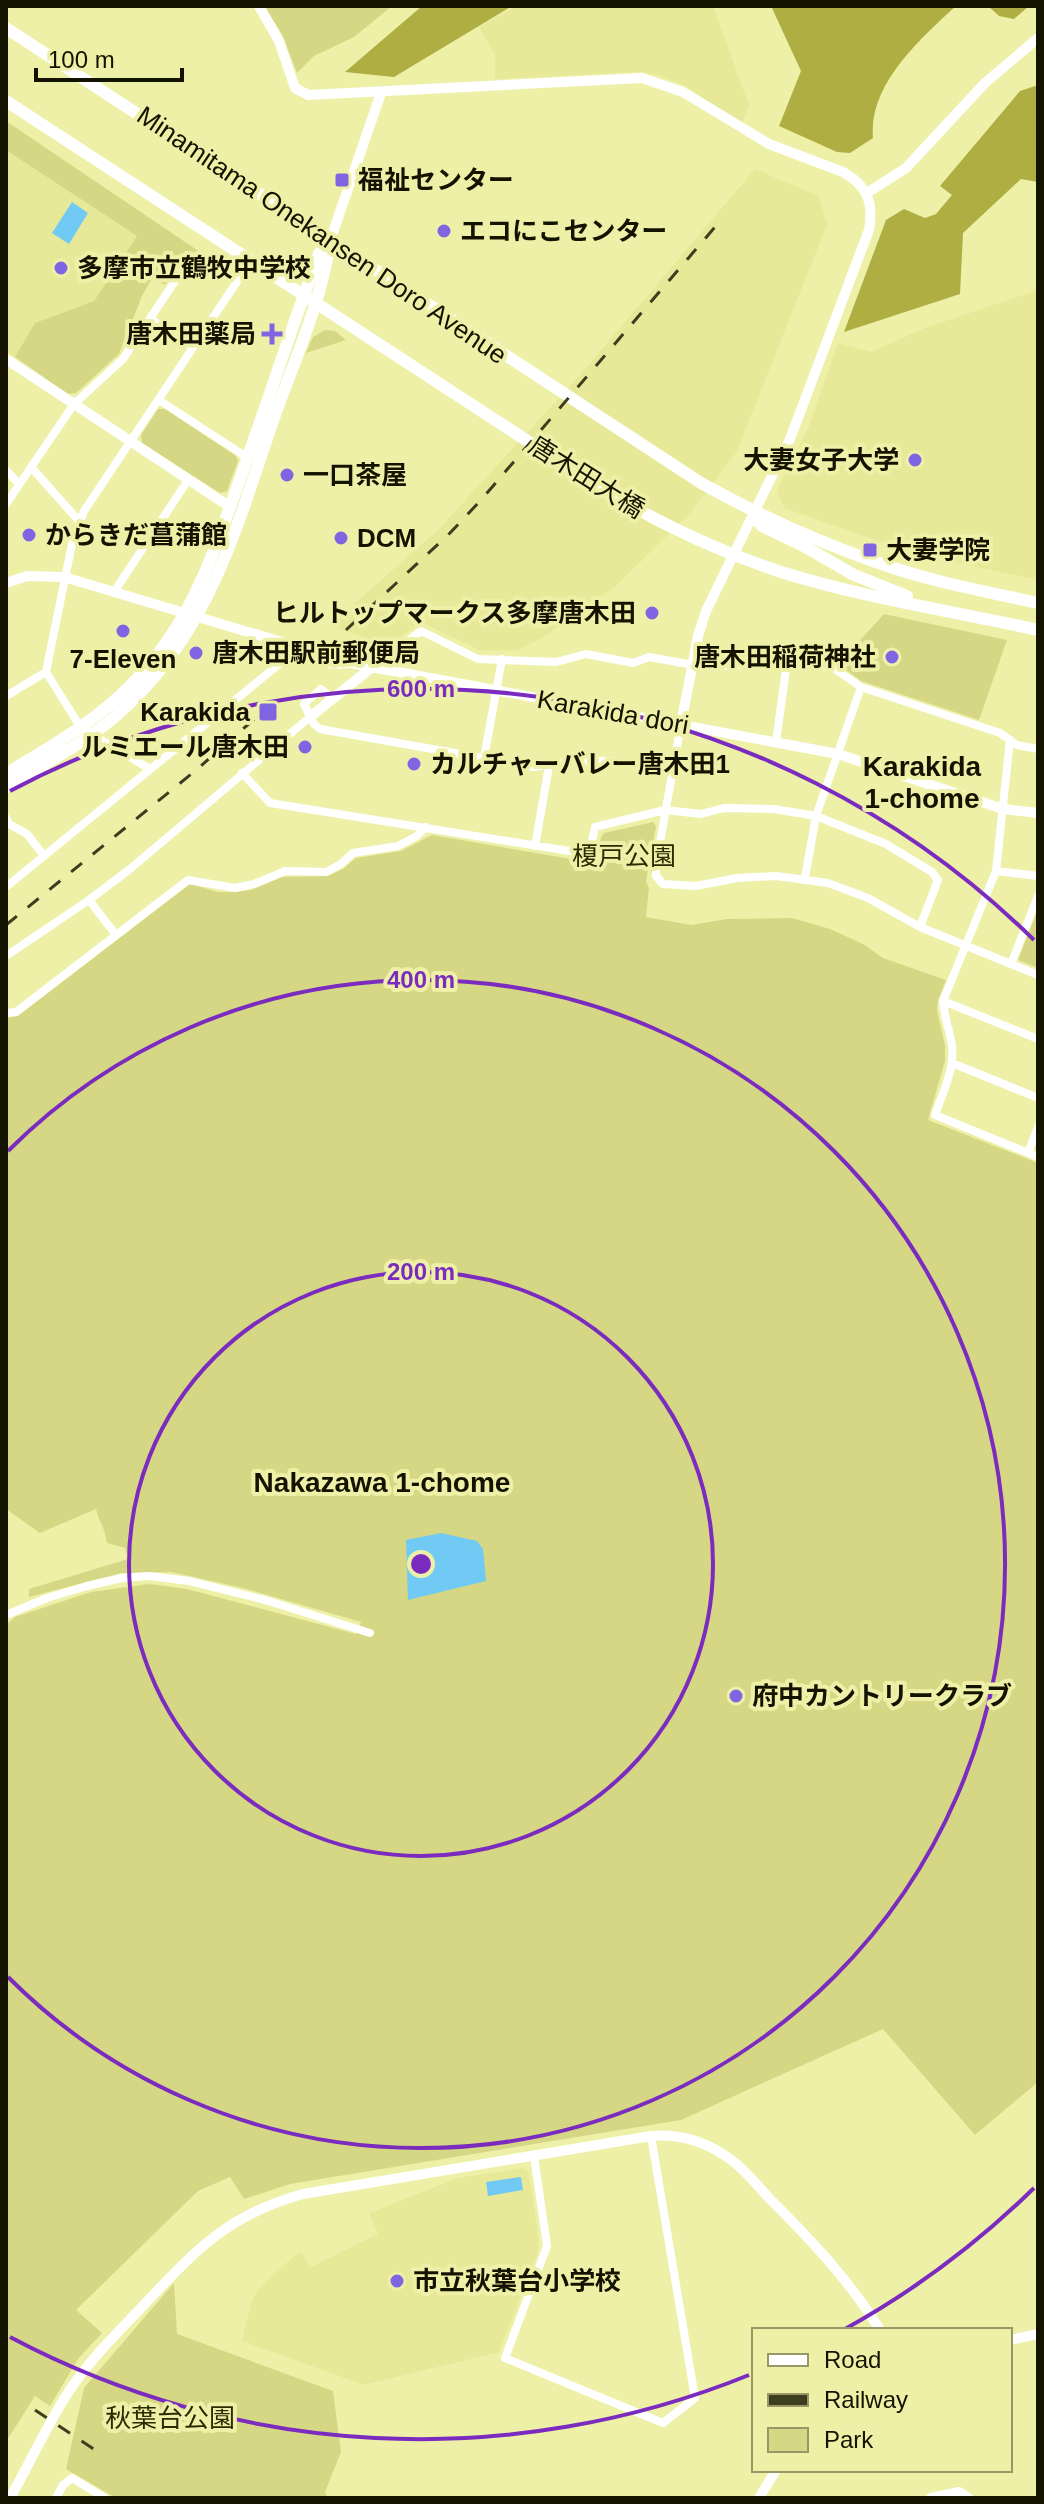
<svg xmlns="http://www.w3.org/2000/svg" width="1044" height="2504" font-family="Arial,'Noto Sans JP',sans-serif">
<rect width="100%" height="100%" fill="#eef0a8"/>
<path fill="#e7e898" d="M516 6H713L749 105 742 124 683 85 658 75 641 72 495 79V55L479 27Z
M6 150 137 236 94 301 35 323 15 357 6 351Z
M755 169 819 196 827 225 736 453 692 511 615 587 542 638 516 651 479 650 421 622 389 645 329 626 437 531 580 375Z
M1038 290V580L958 563 890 545 784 508 777 490 808 429 838 343 871 352 925 328Z
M523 2168 529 2173 539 2241 537 2255 499 2352 364 2385 242 2341 251 2303 259 2289 295 2255 302 2252 309 2268 378 2234 369 2213 458 2178Z"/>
<path fill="#d6d785" d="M264 6H392L354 37 314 56 297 73 282 34Z
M6 121 200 252 188 253 165 285 152 278 142 296 119 354 76 393 68 394 15 357 35 323 94 301 137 236 6 150Z
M325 330 335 331 346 340 306 353 313 337Z
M158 409H165L236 456 238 461 227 491 220 493 142 443 141 435Z
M884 614 1007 640 979 720 861 681 838 664Z
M653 822 656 826 646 882 649 888 646 917 691 925 727 919 792 918 830 929 863 944 883 958 946 980 938 1000 937 1011 945 1045V1061L928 1120 1038 1163V2082L975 2135 883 2029 681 2120 290 2184 244 2199 230 2177 198 2191 76 2310 102 2333 78 2359 50 2406 35 2396 9 2437 6 2438V1625L15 1617 91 1592 149 1584 187 1589 356 1634 361 1622 243 1588 171 1572 121 1573 29 1597V1589L128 1559 125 1548 107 1543C105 1528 99 1522 96 1509L40 1533 6 1509V1018L18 1016 190 884 218 892H236L251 890 282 877 328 876 343 869 356 858 401 851 432 835 594 863 601 837 604 833Z
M1038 909V968L1018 960Z
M174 2283 177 2334 333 2391 341 2452 325 2492 328 2498H116L66 2469 84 2388Z"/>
<path fill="#aeae42" d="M422 6H512L394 77 345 72Z
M771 6H956C920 39 868 85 873 138L850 153 837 152 779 126 801 71Z
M988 6H1029L1014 19 999 16Z
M1038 85V182L1021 179 963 233 960 294 844 332 886 220 904 209 925 218 936 214 952 195 940 186 1020 91Z"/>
<path fill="#70caf3" d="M72 202 88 213 69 244 52 233Z
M441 1533 477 1541 483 1549 486 1581 408 1600 406 1540Z
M521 2177 523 2190 488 2196 486 2182Z"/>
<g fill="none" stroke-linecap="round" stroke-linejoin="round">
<path stroke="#fff" stroke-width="8" d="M151 319 193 348
M159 400 248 458
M31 467 79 521
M6 470 19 484
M6 504 74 404 123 359 189 260C207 251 227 264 242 274L84 511 72 544 46 672 6 696
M114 592 188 480
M297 648C313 664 327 666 349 664
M371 668 421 631 478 659 556 662 586 654 633 663 649 657 704 667 787 662 832 667 861 687 1000 733 1017 745 1038 749
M46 672 81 728 150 769
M332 698 321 689 304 704 314 724 320 729 533 767 576 761H616L673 772
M681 724 656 865V876L663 884 696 886 737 878 776 876 828 883 868 898 920 927 1038 975
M1010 740 996 871 943 1001C944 1017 950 1031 952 1046 955 1069 942 1094 935 1115L1038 1157
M776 742 787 662
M484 758 502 659
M242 773 270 803 582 853 590 850 595 827 665 810 701 814 724 808 774 809 816 816 886 844 932 872 938 880 920 927
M6 818 9 824 27 834 44 856
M535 846 549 766
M996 871 1038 876
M805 878 816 816 861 687
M6 887 283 661 291 646
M89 900 116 935
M6 956 89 900 130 869 310 717
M1011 964 1038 896
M943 1001 1038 1039
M6 1013 16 1012 188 880 235 888 254 884 285 871 326 872 341 864 353 853 398 846 417 836 426 827
M952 1063 1038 1098
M1028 1153 1038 1127
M6 1615 47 1598 87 1586 122 1578 149 1576 189 1581 265 1600 370 1633
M534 2156 547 2246 505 2358 663 2423 695 2398 651 2136
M56 2498 63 2485 72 2478 105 2498"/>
<path stroke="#fff" stroke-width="10" d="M259 6 279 41 295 88 308 95 642 78 683 92 769 144 843 172C867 185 874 203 869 230L790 439 706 611 698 636 681 724
M867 193 906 168 985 83 1038 38
M330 241 381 93
M6 359 230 507
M6 583 27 576 64 577 355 664 838 754 1003 809 1038 813
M310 717 371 668
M1010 2340 1038 2334
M10 2498C30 2463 47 2425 69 2391 90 2360 116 2334 141 2308 193 2253 226 2215 303 2194L651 2136C676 2134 700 2140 721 2153 740 2164 755 2183 770 2199 811 2240 850 2281 880 2330
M759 2498 776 2470
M931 2498 959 2492 968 2498"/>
<path stroke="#fff" stroke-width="12" d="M6 28 701 483C757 514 815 541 876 562 928 581 983 591 1038 603
M6 101 592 483C652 520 714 550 781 572 864 598 953 611 1038 630
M754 511 756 519 762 526 802 545 854 575 907 596
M6 774C49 747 94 723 130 686 192 623 211 559 240 479 267 404 291 329 319 254L330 241
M6 787C44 764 85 743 118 714 211 632 236 527 275 415 295 359 322 300 330 241"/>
<path stroke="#3d3d20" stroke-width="3" stroke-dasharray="14 14" stroke-linecap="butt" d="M346 630 450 533 481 500 715 227
M6 925 195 771 259 715
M35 2410 95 2450"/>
</g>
<g fill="none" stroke="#7b2cbf" stroke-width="4">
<circle cx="421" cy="1564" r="292"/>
<path d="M8 1151A584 584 0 1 1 8 1977"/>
<path d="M1034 2188A875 875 0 0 1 845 2329M749 2375A875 875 0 0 1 10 2337M10 791A875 875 0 0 1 1034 940"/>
</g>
<g fill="#7f65e1" stroke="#eef0a8" stroke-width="3">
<rect x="334" y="172" width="16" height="16" rx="4"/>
<circle cx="444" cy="231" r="8"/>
<circle cx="61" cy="268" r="8"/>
<path d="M268 322h8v8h8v8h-8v8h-8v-8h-8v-8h8z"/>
<circle cx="915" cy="460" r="8"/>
<circle cx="287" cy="475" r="8"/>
<circle cx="29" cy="535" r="8"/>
<circle cx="341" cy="538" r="8"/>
<rect x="862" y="542" width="16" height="16" rx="4"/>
<circle cx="652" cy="613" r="8"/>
<circle cx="123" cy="631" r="8"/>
<circle cx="196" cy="653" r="8"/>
<circle cx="892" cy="657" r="8"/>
<rect x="258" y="702" width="20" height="20" rx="4"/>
<circle cx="305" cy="747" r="8"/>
<circle cx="414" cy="764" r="8"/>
<circle cx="736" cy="1696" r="8"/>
<circle cx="397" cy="2281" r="8"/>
</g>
<g text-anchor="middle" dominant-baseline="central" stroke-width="8" stroke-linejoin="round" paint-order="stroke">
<g font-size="26" font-weight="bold" fill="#141300" stroke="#eef0a8" text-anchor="start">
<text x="358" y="180">福祉センター</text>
<text x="460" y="231">エコにこセンター</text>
<text x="77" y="268">多摩市立鶴牧中学校</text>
<text x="256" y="334" text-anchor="end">唐木田薬局</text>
<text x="899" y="460" text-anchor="end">大妻女子大学</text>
<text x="303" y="475">一口茶屋</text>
<text x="45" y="535">からきだ菖蒲館</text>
<text x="357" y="538">DCM</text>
<text x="886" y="550">大妻学院</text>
<text x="636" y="613" text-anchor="end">ヒルトップマークス多摩唐木田</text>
<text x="212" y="653">唐木田駅前郵便局</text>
<text x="876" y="657" text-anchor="end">唐木田稲荷神社</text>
<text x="123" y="659" text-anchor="middle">7-Eleven</text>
<text x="250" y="712" text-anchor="end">Karakida</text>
<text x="289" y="747" text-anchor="end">ルミエール唐木田</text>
<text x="430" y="764">カルチャーバレー唐木田1</text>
<text x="752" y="1696">府中カントリークラブ</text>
<text x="413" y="2281">市立秋葉台小学校</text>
</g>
<g font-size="26" fill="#141300" stroke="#eef0a8">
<text transform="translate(322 235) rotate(34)">Minamitama Onekansen Doro Avenue</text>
<text transform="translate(587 477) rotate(32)">唐木田大橋</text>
<text transform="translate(613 712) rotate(10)">Karakida dori</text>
</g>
<g font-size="26" fill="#2c2b00" stroke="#eef0a8">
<text x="624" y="856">榎戸公園</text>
<text x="170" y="2418">秋葉台公園</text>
</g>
<g font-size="28" font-weight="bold" fill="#141300" stroke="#eef0a8">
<text x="922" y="766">Karakida<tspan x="922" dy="32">1-chome</tspan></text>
<text x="382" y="1482">Nakazawa 1-chome</text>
</g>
</g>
<circle cx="421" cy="1564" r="12" fill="#7b2cbf" stroke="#eef0a8" stroke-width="4"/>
<g font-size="24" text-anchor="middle" font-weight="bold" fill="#7b2cbf" stroke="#eef0a8" stroke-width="8" stroke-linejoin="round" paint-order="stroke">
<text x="421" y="697">600 m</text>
<text x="421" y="988">400 m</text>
<text x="421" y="1280">200 m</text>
</g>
<rect width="1044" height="2504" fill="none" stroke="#141300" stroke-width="16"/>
<rect x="752" y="2328" width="260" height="144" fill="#eef0a8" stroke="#979865" stroke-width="2"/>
<rect x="768" y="2354" width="40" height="12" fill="#ffffff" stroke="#979865" stroke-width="2"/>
<text x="824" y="2368" font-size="24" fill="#141300">Road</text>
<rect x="768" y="2394" width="40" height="12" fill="#3d3d20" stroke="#979865" stroke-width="2"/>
<text x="824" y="2408" font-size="24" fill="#141300">Railway</text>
<rect x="768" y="2428" width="40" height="24" fill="#d6d785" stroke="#979865" stroke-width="2"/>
<text x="824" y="2448" font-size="24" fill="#141300">Park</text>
<path d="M36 68v12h146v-12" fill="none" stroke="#141300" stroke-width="4"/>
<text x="48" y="68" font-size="24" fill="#141300" stroke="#eef0a8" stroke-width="6" paint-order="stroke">100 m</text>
</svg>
